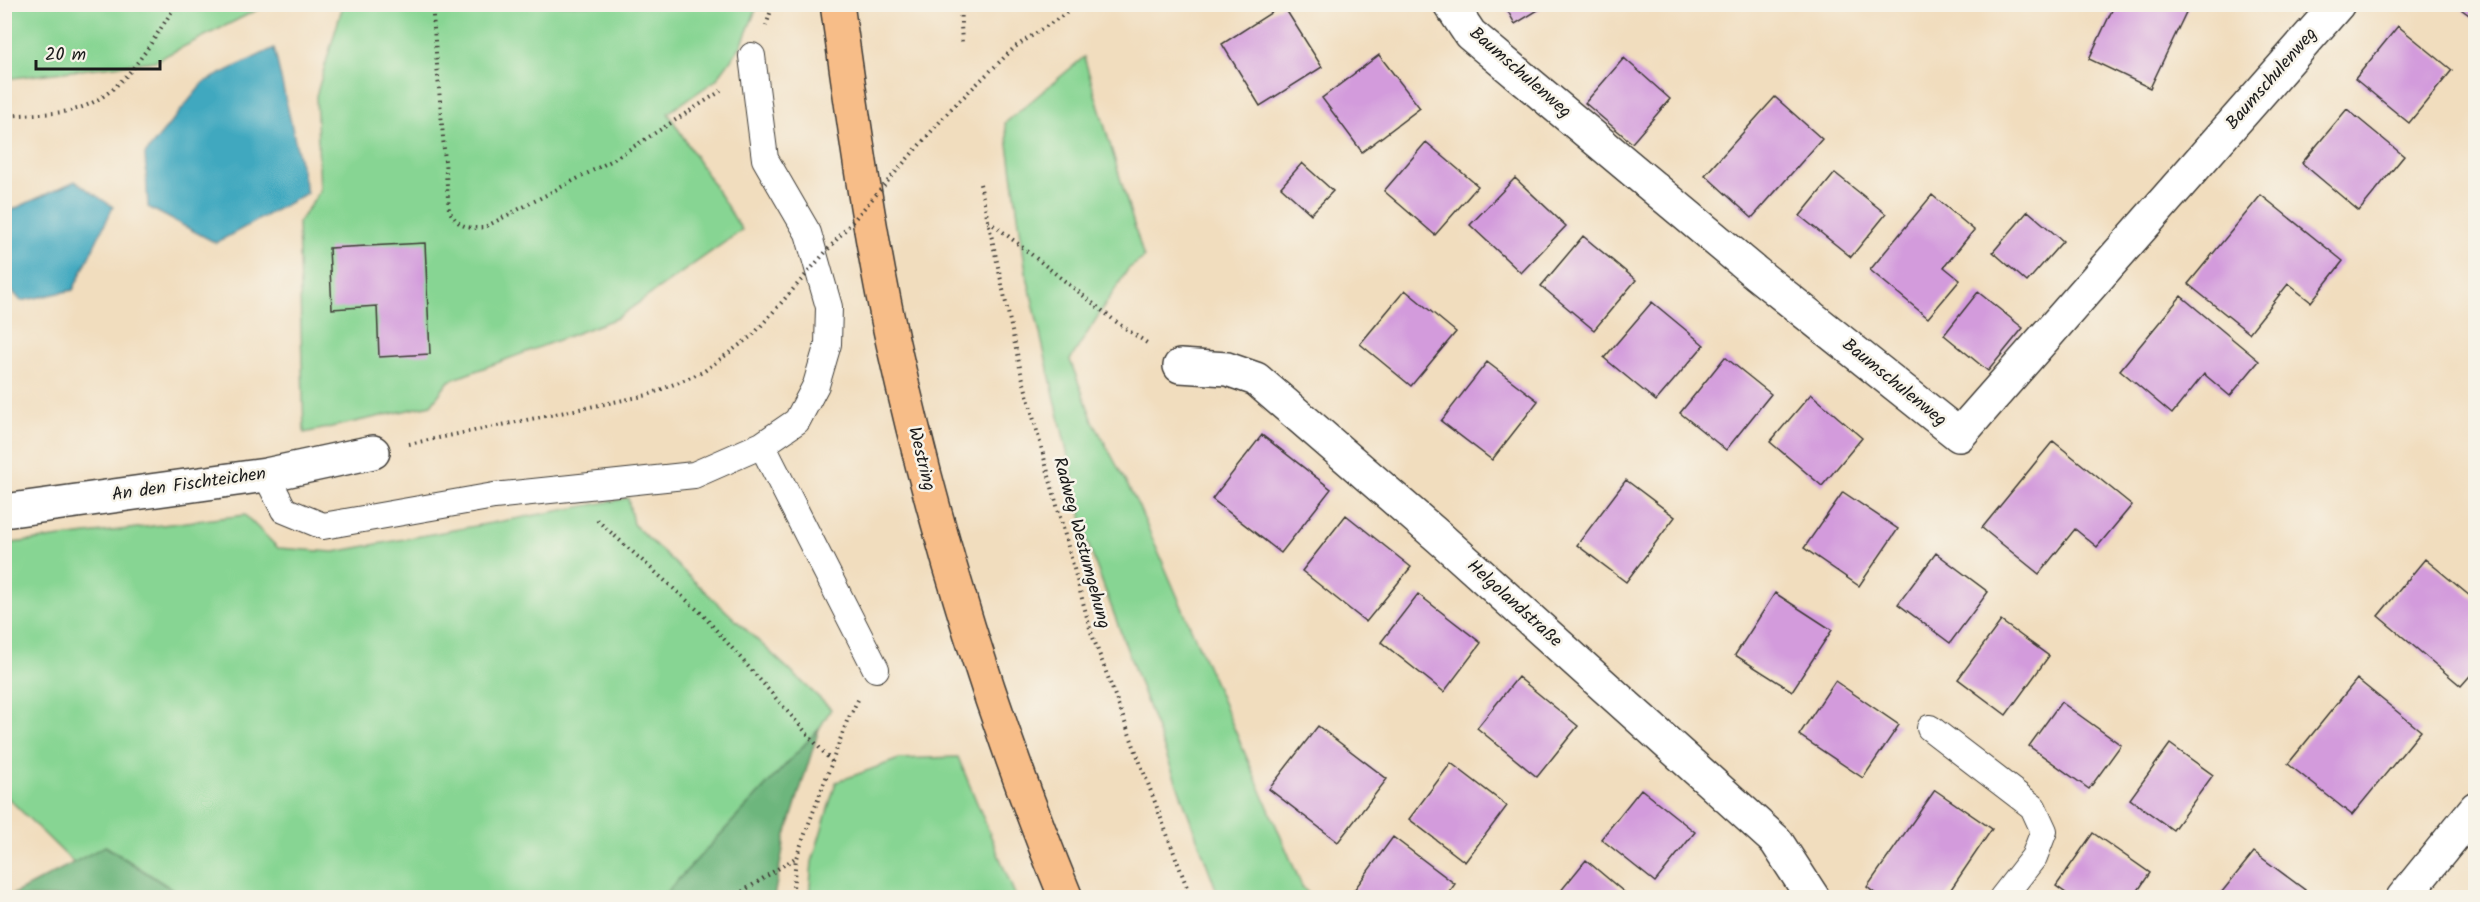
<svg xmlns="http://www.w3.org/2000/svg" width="2480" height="902" font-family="Kalam,sans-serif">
<rect width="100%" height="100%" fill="#f7f3e8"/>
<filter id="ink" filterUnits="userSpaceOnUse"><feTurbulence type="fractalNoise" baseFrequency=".0167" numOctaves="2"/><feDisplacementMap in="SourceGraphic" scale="12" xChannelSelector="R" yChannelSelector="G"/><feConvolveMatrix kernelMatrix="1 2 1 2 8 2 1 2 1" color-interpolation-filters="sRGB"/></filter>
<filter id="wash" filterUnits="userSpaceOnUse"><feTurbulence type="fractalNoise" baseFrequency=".008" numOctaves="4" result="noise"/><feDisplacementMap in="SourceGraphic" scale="24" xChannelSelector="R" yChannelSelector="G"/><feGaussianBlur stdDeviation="1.35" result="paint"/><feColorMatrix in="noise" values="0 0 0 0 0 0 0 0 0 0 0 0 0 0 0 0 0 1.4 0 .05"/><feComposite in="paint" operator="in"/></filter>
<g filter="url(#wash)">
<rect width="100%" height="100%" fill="#f1ddbe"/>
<path fill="#87d593" stroke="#527858" stroke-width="1.5" d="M4 5 5 4 267 5 155 61 5 79Z
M343 5H758L741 46 716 80 668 113 742 230 617 318 449 381 431 405 304 433 298 223 320 191 316 96Z
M1084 57 1144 258 1128 269 1070 360 1093 421 1138 505 1302 886 1311 897H1219L1088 544 1026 272 1005 123Z
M628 498 633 524 831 709 819 729 662 897H184L106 846 74 863 5 795 4 544 245 515 278 548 334 552Z
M958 757 1016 897H809L812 862 836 782 899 759Z"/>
<path fill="#6db67d" stroke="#44694c" stroke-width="1.5" d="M819 729 785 838 774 897H662Z
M105 846 184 897H8Z"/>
<path fill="#3fa8bf" stroke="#2e626e" stroke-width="1.5" d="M274 48 307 193 216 243 148 207 145 154 204 82Z
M75 181 113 207 73 290 21 301 5 283 4 219 7 212Z"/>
<g id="blocks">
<path fill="#d39bdc" d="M1504 4H1548L1515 24Z
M2115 4 2189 6 2150 88 2089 59Z
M2454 4H2476V20Z
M1283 5 1322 67 1260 106 1222 44Z
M2398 26 2452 70 2409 123 2355 79Z
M1379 55 1420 108 1362 152 1322 98Z
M1624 58 1670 99 1632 143 1585 103Z
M1775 97 1822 139 1752 218 1705 175Z
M2347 109 2404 156 2359 211 2302 163Z
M1426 142 1478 186 1435 235 1384 191Z
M1302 163 1333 191 1311 214 1281 187Z
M1835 173 1886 214 1851 257 1800 216Z
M1515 178 1566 226 1521 273 1470 225Z
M1932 195 1974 230 1944 267 1960 280 1928 318 1870 270Z
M2261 195 2343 261 2311 302 2288 284 2249 333 2188 284Z
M2028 211 2063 241 2027 282 1993 252Z
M1583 236 1636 280 1594 330 1541 286Z
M425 243 430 354 379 357 377 306 332 309 329 248Z
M1405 290 1456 332 1411 386 1360 344Z
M1978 292 2023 328 1988 371 1944 335Z
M2181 296 2259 361 2230 396 2204 374 2172 414 2120 370Z
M1652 302 1704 345 1656 401 1604 358Z
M1725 357 1771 394 1726 450 1680 413Z
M1487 362 1538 401 1492 460 1441 421Z
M1811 394 1862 438 1822 486 1770 442Z
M1262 435 1331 489 1281 553 1212 499Z
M2053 441 2132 505 2097 547 2075 529 2039 574 1982 528Z
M1626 480 1675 517 1626 582 1577 545Z
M1843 492 1898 529 1859 586 1804 548Z
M1346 515 1411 567 1366 622 1302 571Z
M1936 553 1988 592 1950 643 1898 604Z
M2425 559 2476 601V669L2461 686 2378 616Z
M1775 593 1832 630 1792 691 1735 655Z
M1418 594 1481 643 1444 692 1381 642Z
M2001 621 2049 656 2006 715 1958 679Z
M1518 677 1578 726 1537 777 1477 728Z
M2357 679 2421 731 2352 815 2288 764Z
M1835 681 1899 725 1863 778 1799 735Z
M2061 702 2121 745 2089 789 2029 746Z
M1318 726 1387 779 1338 842 1269 789Z
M2170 744 2213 775 2173 830 2130 799Z
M1451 763 1507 806 1465 862 1409 819Z
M1641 789 1695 832 1655 882 1601 839Z
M1935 790 1992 829 1945 898H1881L1867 887Z
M2093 833 2150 873 2133 898H2073L2056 886Z
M1393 837 1455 884 1445 898H1364L1354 890Z
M2254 852 2305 890 2299 898H2217Z
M1586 860 1631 898H1555Z"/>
</g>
</g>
<g filter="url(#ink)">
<use href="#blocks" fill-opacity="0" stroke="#3c3934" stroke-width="1.5"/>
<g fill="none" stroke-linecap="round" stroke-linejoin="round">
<g stroke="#3c3934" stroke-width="28">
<path id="service" d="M762 445 876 669
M266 475 284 510 323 526 494 496 694 475 762 445 797 421 816 385 828 344 829 307 808 233 765 159 752 56
M1930 728 2033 807 2044 831 2034 857 2002 898"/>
</g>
<g stroke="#3c3934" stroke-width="36">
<path id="minor" d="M1450 4 1470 34 1757 274 1959 435 2338 4
M1180 366 1227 369 1256 379 1440 538 1776 841 1813 898
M4 511 266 475 373 452
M2403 898 2476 808"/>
</g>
<g stroke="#3c3934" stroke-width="36">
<path id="primary" d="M837 4C853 116 868 229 892 339 934 529 992 718 1066 898"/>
</g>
<path stroke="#3c3934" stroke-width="4" stroke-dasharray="1.5 4.5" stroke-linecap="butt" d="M432 4 449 210C457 225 465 229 483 228L611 161 721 91
M960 4 962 44
M766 26 773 4
M951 109 1015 47 1080 4
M4 116C26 114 52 115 73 110 124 97 149 44 177 4
M980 184 1021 372 1091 632 1191 898
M988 222 998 228 1119 324 1150 345
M409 444 648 395 703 372 753 335
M597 520 702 614 832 762 796 858 792 898
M832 762 847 721 859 698
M732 898 795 858"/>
<use href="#service" stroke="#fff" stroke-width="26"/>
<use href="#minor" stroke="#fff" stroke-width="33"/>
<use href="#primary" stroke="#f7bd88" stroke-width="33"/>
<path stroke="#3c3934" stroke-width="4" stroke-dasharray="1.5 4.5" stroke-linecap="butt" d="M753 335 951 109"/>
</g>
</g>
<g text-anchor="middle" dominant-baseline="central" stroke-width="5" stroke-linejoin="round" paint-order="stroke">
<g font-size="18" fill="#1c1c1c" stroke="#f7f3e8">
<text transform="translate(1520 73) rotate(41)">Baumschulenweg</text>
<text transform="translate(2272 79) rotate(-49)">Baumschulenweg</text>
<text transform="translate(1894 383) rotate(39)">Baumschulenweg</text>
<text transform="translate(921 459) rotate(76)">Westring</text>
<text transform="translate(189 485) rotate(-8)">An den Fischteichen</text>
<text transform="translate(1081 543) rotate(75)">Radweg Westumgehung</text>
<text transform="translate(1514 604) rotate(42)">Helgolandstraße</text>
</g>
</g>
<rect width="2480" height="902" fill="none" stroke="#f7f3e8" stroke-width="24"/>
<path d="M36 60v9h124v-9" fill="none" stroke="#1c1c1c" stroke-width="3"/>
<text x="45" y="60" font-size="18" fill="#1c1c1c" stroke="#f7f3e8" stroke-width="4.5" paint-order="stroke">20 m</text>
</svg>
